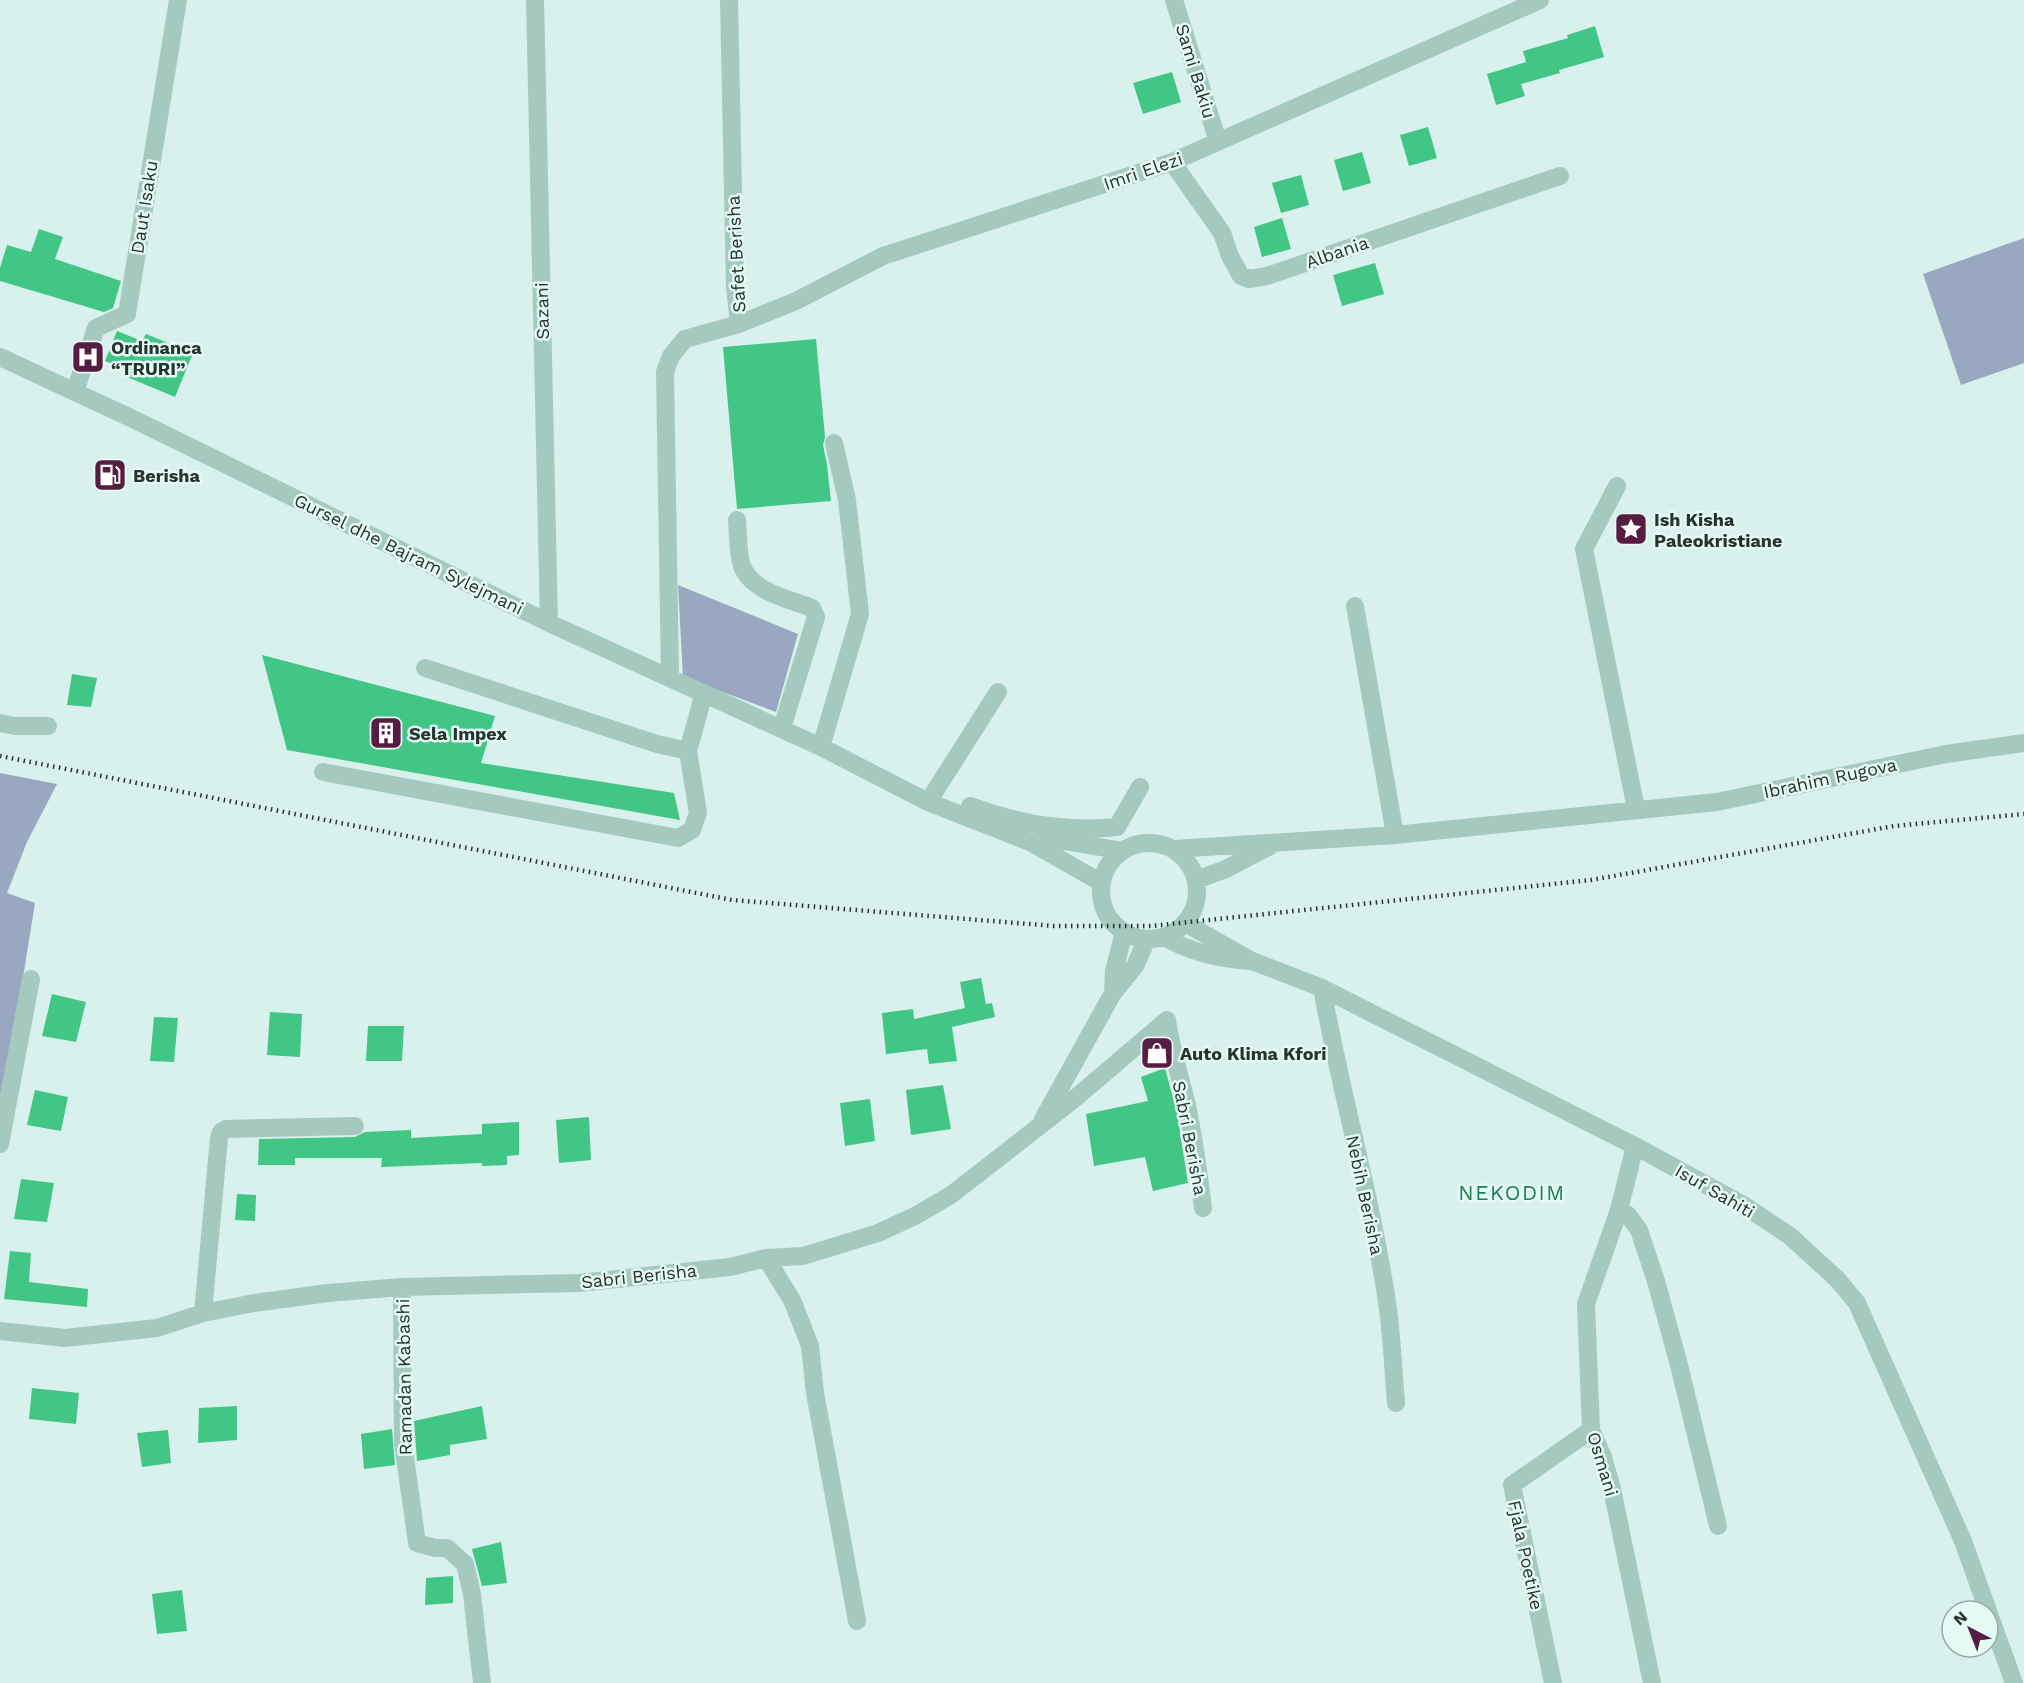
<svg xmlns="http://www.w3.org/2000/svg" width="2024" height="1683" font-family="'Work Sans',sans-serif">
<rect width="100%" height="100%" fill="#d8f1ec"/>
<path fill="#99a8c0" d="M2024 238V363L1961 385 1923 274Z
M678 585 798 634 776 712 683 677Z
M0 773 57 784 27 842 7 893 35 903 0 1121Z"/>
<path fill="#41c686" d="M1595 26 1604 57 1559 70 1560 73 1521 84 1525 96 1496 105 1487 74 1526 62 1523 51 1568 38 1567 35Z
M1172 72 1181 102 1143 114 1133 83Z
M1428 127 1437 158 1409 166 1400 135Z
M1362 152 1371 183 1343 191 1334 160Z
M1301 175 1309 205 1281 213 1272 183Z
M1282 218 1291 249 1262 257 1254 227Z
M39 229 63 237 55 259 121 281 113 308 104 312 0 281V268L7 245 31 252Z
M1375 263 1384 294 1342 306 1333 275Z
M117 331 142 341 146 334 193 353 175 397 127 377 130 371 105 361Z
M816 339 825 437 823 445 827 465 831 501 737 509 723 347Z
M262 655 495 716 481 763 674 793 680 820 287 750Z
M72 674 97 678 91 707 67 705Z
M981 978 986 1004 992 1003 995 1017 952 1027 957 1061 929 1064 927 1049 886 1054 882 1013 913 1009 914 1019 965 1008 960 982Z
M52 994 86 1002 76 1042 42 1036Z
M270 1012 302 1014 300 1057 267 1055Z
M154 1017 178 1018 174 1062 150 1061Z
M368 1026H404L402 1061H366Z
M1165 1068 1177 1113 1188 1183 1153 1191 1145 1157 1094 1166 1086 1114 1148 1101 1141 1077Z
M943 1085 951 1129 911 1135 906 1090Z
M35 1090 68 1097 61 1131 27 1125Z
M870 1099 875 1141 845 1146 840 1103Z
M589 1117 591 1160 559 1163 556 1120Z
M519 1122V1155L507 1156V1165L482 1166V1163L381 1167 382 1158H295V1165H258L259 1139 355 1137 365 1132 411 1130V1138L482 1134V1124Z
M21 1179 54 1183 47 1222 14 1219Z
M237 1194 256 1195 255 1221 235 1220Z
M10 1251 31 1253 29 1282 88 1289 87 1307 4 1299Z
M32 1388 79 1393 76 1424 29 1419Z
M237 1406V1440L198 1443 199 1408Z
M482 1406 487 1439 450 1445V1455L417 1461 414 1421Z
M392 1429 395 1465 364 1469 361 1434Z
M168 1430 171 1463 142 1467 137 1433Z
M501 1542 507 1583 482 1586 472 1549Z
M453 1576V1603L425 1605 426 1578Z
M182 1590 187 1631 157 1634 152 1594Z"/>
<g fill="none" stroke-linecap="round" stroke-linejoin="round">
<path stroke="#a5c9bf" stroke-width="18" d="M535 0 549 623
M1174 0 1218 142
M1172 162 1222 233 1230 256 1241 276 1249 279 1267 276 1560 176
M739 324 796 301 883 256 1172 162 1540 0
M0 357 133 419 549 623 821 747 928 802 1030 842 1102 883
M75 392 96 328 127 314 178 0
M1617 486 1584 549 1636 809
M737 520C738 530 738 557 742 566 752 592 789 599 812 608L816 617 782 728
M1355 606 1395 835
M425 668 657 744 688 751
M670 677 665 372 671 356 685 339 739 324 735 287 729 0
M0 723 15 726H48
M821 747 860 614 847 500 834 443
M323 772 678 838 692 830 698 813 688 751 704 693
M928 802 998 692
M970 806C1016 823 1068 832 1117 827L1140 787
M1033 842 1064 841 1123 851
M1101 891a48 48 0 1 1 96 0a48 48 0 1 1-96 0Z
M1174 849 1395 835 1717 802 1946 754 2024 743
M1196 880 1226 869 1270 846
M1185 923 1252 961 1322 988 1635 1146 1745 1206 1790 1236 1837 1279 1857 1303 1963 1541 1988 1611
M1164 937C1190 952 1220 959 1250 961
M1322 988C1341 1094 1371 1196 1387 1302 1392 1335 1393 1369 1396 1403
M1113 993 1114 971 1124 932
M1167 1020C1171 1047 1178 1071 1185 1097 1194 1134 1198 1171 1203 1208
M1043 1119 1113 993 1135 966 1147 939
M0 1144 31 979
M1635 1146 1619 1210 1586 1304 1591 1430 1603 1457 1612 1489 1652 1683
M1619 1210 1628 1215 1639 1230 1656 1281 1679 1365 1718 1526
M766 1258 792 1300 810 1346 815 1393 857 1621
M402 1287 403 1443 417 1543 435 1548H447L465 1564 472 1594 482 1683
M203 1313 219 1138 221 1132 226 1129 355 1126
M0 1331 65 1338 157 1328 203 1313 254 1303 328 1293 402 1287 579 1283 730 1267 766 1258 803 1256 878 1233 915 1216 951 1195 1073 1100 1167 1020
M1988 1611 2014 1683
M1553 1683 1512 1485 1591 1430"/>
<path stroke="#26342f" stroke-width="4.5" stroke-dasharray="1.5 4.5" stroke-linecap="butt" d="M0 756 732 900 1054 926H1151L1591 880 1894 826 2024 814"/>
</g>
<defs>
<g id="hospital-square" transform="scale(1.725)"><rect x="-9" y="-9" width="18" height="18" rx="4" fill="#561c42" stroke="#e5f9f5"/><path d="M-5-5h3v3.5h4V-5h3V5h-3V1.5h-4V5h-3Z" fill="#fff"/></g>
<g id="fuel-square" transform="scale(1.725)"><rect x="-9" y="-9" width="18" height="18" rx="4" fill="#561c42" stroke="#e5f9f5"/><path d="M-5.5-6h7V0h2V4h1.3V-2.5L3-4.5l.8-.8L6-3V5H2.5V1h-1V6h-7ZM-4.2-4.7v3.2H.2V-4.7Z" fill="#fff"/></g>
<g id="sight-square" transform="scale(1.725)"><rect x="-9" y="-9" width="18" height="18" rx="4" fill="#561c42" stroke="#e5f9f5"/><path d="M0-6L1.8-2.2L6-1.7L2.9 1.2L3.7 5.4L0 3.3L-3.7 5.4L-2.9 1.2L-6-1.7L-1.8-2.2Z" fill="#fff"/></g>
<g id="building-square" transform="scale(1.725)"><rect x="-9" y="-9" width="18" height="18" rx="4" fill="#561c42" stroke="#e5f9f5"/><path d="M-4-6H4V6H1V3H-1V6H-4ZM-2.5-4.3h1.7v1.8h-1.7ZM.8-4.3h1.7v1.8H.8ZM-2.5-1h1.7V.8h-1.7ZM.8-1h1.7V.8H.8Z" fill="#fff"/></g>
<g id="shop-square" transform="scale(1.725)"><rect x="-9" y="-9" width="18" height="18" rx="4" fill="#561c42" stroke="#e5f9f5"/><path d="M-5-2.5h2.3a2.7 3.5 0 0 1 5.4 0H5L5.5 6h-11ZM-1.5-2.5h3a1.5 2.3 0 0 0-3 0Z" fill="#fff"/></g>
</defs>
<g fill-rule="evenodd">
<use href="#hospital-square" x="88" y="357"/>
<use href="#fuel-square" x="110" y="475"/>
<use href="#sight-square" x="1631" y="529"/>
<use href="#building-square" x="386" y="733"/>
<use href="#shop-square" x="1157" y="1053"/>
</g>
<g text-anchor="middle" dominant-baseline="central" stroke-width="5" stroke-linejoin="round" paint-order="stroke">
<g font-size="18" fill="#26342f" stroke="#e5f9f5">
<text transform="translate(1196 71) rotate(73)">Sami Bakiu</text>
<text transform="translate(1143 171) rotate(-19)">Imri Elezi</text>
<text transform="translate(144 207) rotate(-81)">Daut Isaku</text>
<text transform="translate(1337 252) rotate(-19)">Albania</text>
<text transform="translate(736 254) rotate(-93)">Safet Berisha</text>
<text transform="translate(542 311) rotate(-91)">Sazani</text>
<text transform="translate(409 554) rotate(26)">Gursel dhe Bajram Sylejmani</text>
<text transform="translate(1830 778) rotate(-12)">Ibrahim Rugova</text>
<text transform="translate(1190 1138) rotate(79)">Sabri Berisha</text>
<text transform="translate(1715 1191) rotate(30)">Isuf Sahiti</text>
<text transform="translate(1365 1195) rotate(78)">Nebih Berisha</text>
<text transform="translate(639 1276) rotate(-6)">Sabri Berisha</text>
<text transform="translate(404 1377) rotate(-91)">Ramadan Kabashi</text>
<text transform="translate(1603 1464) rotate(73)">Osmani</text>
<text transform="translate(1526 1555) rotate(78)">Fjala Poetike</text>
</g>
<g font-size="18" font-weight="bold" fill="#26342f" stroke="#e5f9f5" text-anchor="start">
<text x="111" y="347">Ordinanca<tspan x="111" dy="21">“TRURI”</tspan></text>
<text x="133" y="475">Berisha</text>
<text x="1654" y="519">Ish Kisha<tspan x="1654" dy="21">Paleokristiane</tspan></text>
<text x="409" y="733">Sela Impex</text>
<text x="1180" y="1053">Auto Klima Kfori</text>
</g>
<g font-size="21" letter-spacing="1.5" fill="#1e7e50" stroke="#e5f9f5">
<text x="1512" y="1192">NEKODIM</text>
</g>
</g>
<g transform="translate(1970 1629) rotate(318)"><circle r="28" fill="#e5f9f5" stroke="#99aaa6" stroke-width="1.5"/>
<path d="M0-4.5L10 22L0 15L-10 22Z" fill="#561c42"/>
<text y="-9" font-size="16" font-weight="bold" text-anchor="middle" fill="#26342f">N</text>
</g>
</svg>
